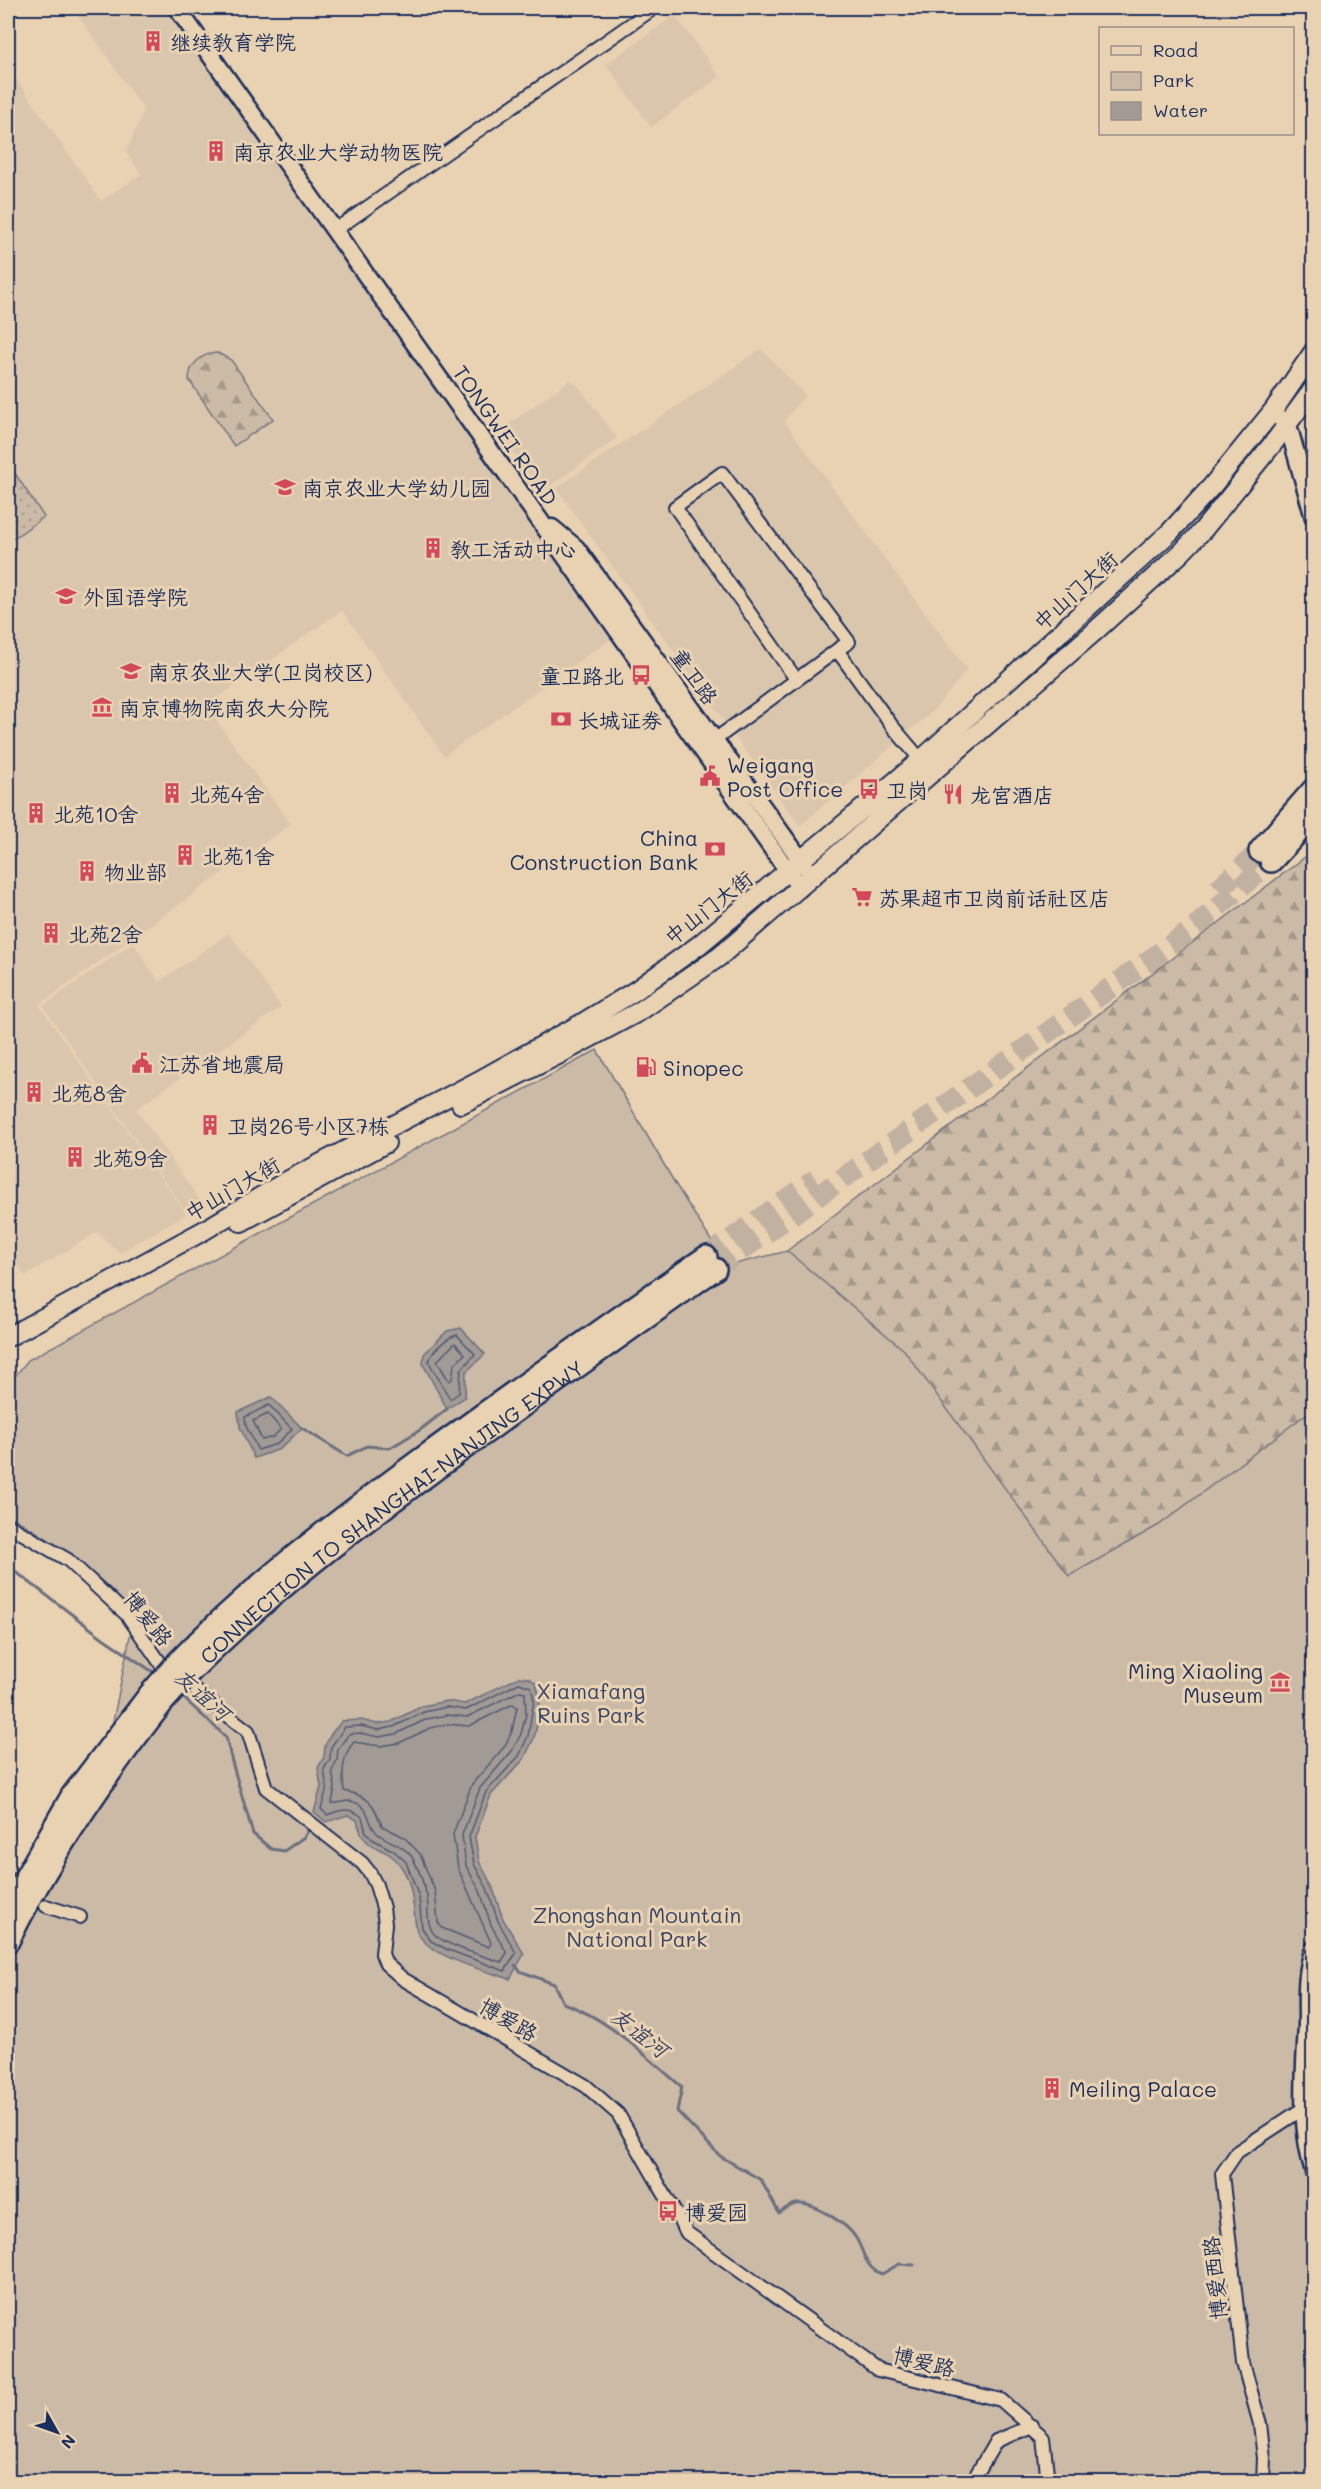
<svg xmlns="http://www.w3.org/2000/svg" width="1321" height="2489" font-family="Mali,'LXGW WenKai TC',sans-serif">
<defs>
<pattern id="grass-dots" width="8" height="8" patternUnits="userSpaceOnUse" patternTransform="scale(1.5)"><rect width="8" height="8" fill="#cbbaa6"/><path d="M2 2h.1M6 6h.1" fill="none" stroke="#a4988a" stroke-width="1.8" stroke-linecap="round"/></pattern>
<pattern id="forest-firs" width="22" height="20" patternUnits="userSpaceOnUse" patternTransform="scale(1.5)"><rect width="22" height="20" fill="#cbbaa6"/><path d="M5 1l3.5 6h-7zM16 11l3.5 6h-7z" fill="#a4988a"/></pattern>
</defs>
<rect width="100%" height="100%" fill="#e9d2b2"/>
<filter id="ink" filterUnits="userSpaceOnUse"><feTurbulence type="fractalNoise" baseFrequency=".0167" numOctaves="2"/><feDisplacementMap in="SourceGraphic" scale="12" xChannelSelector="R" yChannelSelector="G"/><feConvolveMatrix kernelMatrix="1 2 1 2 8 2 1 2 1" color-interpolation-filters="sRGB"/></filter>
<g filter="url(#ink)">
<path fill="#dac6ac" d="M92 8H167L615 636 444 756 342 610 206 706 291 824 39 1005 186 1214 119 1253 97 1232 25 1276 8 1251V67L101 201 141 174 126 152 144 110 79 17Z
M675 15 720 77 651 127 606 64Z
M761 349 805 395 784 421 967 670 934 710 800 826 556 488Z
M570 380 579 387 617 438 542 492 498 432Z
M229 933 281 1007 136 1109 201 1202 186 1212 43 1006 133 943 159 982Z"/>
<path fill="url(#grass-dots)" stroke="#737482" stroke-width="1.5" d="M8 463 44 517 8 542Z"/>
<path fill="url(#forest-firs)" stroke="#737482" stroke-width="1.5" d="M218 353 231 360 273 419 234 446 189 380C189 364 202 353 218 353Z
M1313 851V2481L8 2482 688 1326Z"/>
<path fill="#cbbaa6" stroke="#737482" stroke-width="1.5" d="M597 1050 676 1185 727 1266 787 1251 904 1350 1069 1576 1159 1525 1313 1409V2481L8 2482V1954L101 1782 134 1616C109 1580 47 1536 8 1515V1385L28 1360Z"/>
<path fill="#a29a95" stroke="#6c6f7f" stroke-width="1.5" d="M461 1328 485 1354 466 1372 465 1397 447 1409 423 1364 424 1354 447 1331Z
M271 1397 302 1428 280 1449 254 1458 240 1427 238 1412Z
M519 1677 529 1678 536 1683 540 1699 539 1716 534 1738 524 1759 491 1795 475 1837 479 1861 492 1886 503 1919 524 1954 510 1979C486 1971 420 1955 416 1927 413 1907 413 1882 400 1865 384 1842 365 1856 357 1820L348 1815 326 1822 314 1812 321 1787 318 1768 324 1757 325 1746 331 1734 342 1721 361 1720 377 1724 391 1722 422 1706 446 1701 465 1704Z"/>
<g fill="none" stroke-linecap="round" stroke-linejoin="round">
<path stroke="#515a74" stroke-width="1.5" d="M457 1335 475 1354 461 1370 459 1393 450 1399 429 1362C431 1351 447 1337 457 1335Z
M455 1343 465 1354 454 1365 452 1379 449 1381 437 1361Z
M269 1405 292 1429 277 1444 258 1450 246 1426 245 1417Z
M268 1414 281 1429 273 1437 262 1440 253 1421Z
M519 1683 531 1687 534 1700 528 1736 519 1756 486 1792 469 1837 474 1864 487 1888 498 1921 516 1953 505 1971 446 1949 431 1941 422 1928 419 1897 406 1862 394 1851 372 1839 366 1832 362 1817C350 1807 342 1809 327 1815L321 1809 327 1788 324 1769 330 1759 331 1747 345 1727 361 1726 378 1730 393 1727 424 1712 447 1707 466 1710Z
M520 1691 525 1692 526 1714 521 1734 512 1751 480 1788 462 1835 466 1866 480 1891 491 1925 507 1953 501 1962C484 1956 450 1947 436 1936 425 1926 429 1909 427 1896 424 1885 418 1867 412 1857 404 1845 389 1842 378 1834 366 1825 373 1804 349 1801 343 1801 337 1804 332 1803L335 1787 332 1771 337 1760 338 1749 349 1734 360 1733 379 1737 396 1734 427 1719 447 1715 467 1717Z
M513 1704 517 1707 512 1731 505 1746 472 1784 453 1834 458 1868 491 1943 489 1947 442 1928 438 1922 435 1891 420 1854 404 1837 382 1826C373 1803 371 1797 344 1791 342 1776 342 1755 354 1742L380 1746 399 1743 430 1728 447 1724 469 1726Z"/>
<path stroke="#6c6f7f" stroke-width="3" d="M302 1428 347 1456 367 1446 390 1448 420 1430 447 1409
M8 1566 103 1638 156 1674
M179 1694 226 1737 232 1762 253 1834 271 1849 284 1851 304 1837 310 1828
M515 1965 520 1971 554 1984 563 2003C610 2019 645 2056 682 2087L677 2111 720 2156 761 2180 779 2213C783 2210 790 2205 796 2204 811 2201 848 2224 856 2238 864 2251 865 2269 882 2274L899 2264 914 2265"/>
<path stroke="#c0b1a1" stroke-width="21" stroke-dasharray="21 10" stroke-linecap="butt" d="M1218 889 1260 851
M706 1257 816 1179
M715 1269 1189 932 1271 861"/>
<g stroke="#1b2f5e" stroke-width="16">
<path id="street" d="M335 230 654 8
M796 679 675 507 722 473 849 642 837 650 892 726 921 760
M709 744 837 650
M8 1525 68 1560 127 1615 161 1664 248 1731 266 1788 362 1863 370 1873 376 1885 383 1908 385 1924 382 1954 386 1964 403 1979 586 2086 618 2114 687 2233 878 2370 1001 2400 1043 2437 1048 2482
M46 1906 80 1917
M972 2482 996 2441 1032 2426
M1263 2482 1264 2458 1260 2424 1243 2363 1222 2174 1237 2152 1304 2108"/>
</g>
<g stroke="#1b2f5e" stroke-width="21">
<path id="secondary" d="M177 8 800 888
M1280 418 1288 425 1314 518
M552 528 576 548 813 877
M1314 1949C1305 1972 1307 1999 1307 2023 1305 2073 1299 2123 1314 2172"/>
</g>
<g stroke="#1b2f5e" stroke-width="22">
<path id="primary" d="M461 1104 556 1056 640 1011 719 957 1093 633 1182 552 1203 530 1275 441 1314 388
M241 1222 386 1143
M8 1337 203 1231 285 1182 478 1081 584 1022 635 991 699 945 921 760 1170 532 1212 486 1273 411 1314 351"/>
</g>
<g stroke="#1b2f5e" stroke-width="26">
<g id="highway">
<path d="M1260 851 1314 789"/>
<path d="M1271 861 1314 815"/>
<path d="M179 1661C252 1585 336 1522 420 1460 514 1391 610 1324 706 1257"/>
<path id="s1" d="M190 1672C272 1589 366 1520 460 1451 545 1389 630 1329 715 1269"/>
<path d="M8 1908 72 1796 151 1693"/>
<path d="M8 1941C51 1854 103 1778 163 1702"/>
</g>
</g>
<use href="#street" stroke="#e9d2b2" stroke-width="12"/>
<use href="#secondary" stroke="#e9d2b2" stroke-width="16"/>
<use href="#primary" stroke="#e9d2b2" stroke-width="18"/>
<use href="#highway" stroke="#e9d2b2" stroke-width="21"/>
<g stroke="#1b2f5e" stroke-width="26" stroke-linecap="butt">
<path id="highway-bridge" d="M151 1693 179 1661
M163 1702 190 1672"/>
</g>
<use href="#highway-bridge" stroke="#e9d2b2" stroke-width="21"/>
</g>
</g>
<defs>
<g id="building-bare" transform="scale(1.62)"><path d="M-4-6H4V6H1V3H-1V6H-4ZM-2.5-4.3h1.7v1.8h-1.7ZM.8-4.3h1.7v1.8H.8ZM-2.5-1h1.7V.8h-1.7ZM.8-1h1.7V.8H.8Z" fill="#d1495b" stroke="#e9d2b2" stroke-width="2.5" paint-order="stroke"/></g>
<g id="school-bare" transform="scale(1.62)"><path d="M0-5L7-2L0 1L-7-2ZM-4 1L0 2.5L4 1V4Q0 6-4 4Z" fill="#d1495b" stroke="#e9d2b2" stroke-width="2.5" paint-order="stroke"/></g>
<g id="university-bare" transform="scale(1.62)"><path d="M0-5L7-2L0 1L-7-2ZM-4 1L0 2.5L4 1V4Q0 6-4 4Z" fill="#d1495b" stroke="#e9d2b2" stroke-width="2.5" paint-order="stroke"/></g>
<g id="bus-bare" transform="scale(1.62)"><path d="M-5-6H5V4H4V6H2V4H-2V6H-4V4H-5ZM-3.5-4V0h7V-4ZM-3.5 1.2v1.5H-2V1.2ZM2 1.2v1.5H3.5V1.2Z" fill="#d1495b" stroke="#e9d2b2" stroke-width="2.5" paint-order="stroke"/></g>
<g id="museum-bare" transform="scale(1.62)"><path d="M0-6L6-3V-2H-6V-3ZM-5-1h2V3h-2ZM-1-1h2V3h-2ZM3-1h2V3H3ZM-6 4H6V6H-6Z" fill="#d1495b" stroke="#e9d2b2" stroke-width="2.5" paint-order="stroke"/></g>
<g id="bank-bare" transform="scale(1.62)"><path d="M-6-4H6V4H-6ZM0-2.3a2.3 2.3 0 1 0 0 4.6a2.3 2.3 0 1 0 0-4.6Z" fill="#d1495b" stroke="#e9d2b2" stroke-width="2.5" paint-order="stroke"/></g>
<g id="civic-bare" transform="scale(1.62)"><path d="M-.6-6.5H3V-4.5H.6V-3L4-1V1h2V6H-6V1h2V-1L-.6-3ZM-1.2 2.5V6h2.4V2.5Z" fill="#d1495b" stroke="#e9d2b2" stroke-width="2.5" paint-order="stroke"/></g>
<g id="restaurant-bare" transform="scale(1.62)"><path d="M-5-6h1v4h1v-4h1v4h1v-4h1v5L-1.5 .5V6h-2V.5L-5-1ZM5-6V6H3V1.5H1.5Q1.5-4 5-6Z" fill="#d1495b" stroke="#e9d2b2" stroke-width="2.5" paint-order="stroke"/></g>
<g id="supermarket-bare" transform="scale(1.62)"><path d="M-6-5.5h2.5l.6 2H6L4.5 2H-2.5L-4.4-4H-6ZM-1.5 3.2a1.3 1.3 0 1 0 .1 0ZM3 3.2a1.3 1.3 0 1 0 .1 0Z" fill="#d1495b" stroke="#e9d2b2" stroke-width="2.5" paint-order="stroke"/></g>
<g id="fuel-bare" transform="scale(1.62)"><path d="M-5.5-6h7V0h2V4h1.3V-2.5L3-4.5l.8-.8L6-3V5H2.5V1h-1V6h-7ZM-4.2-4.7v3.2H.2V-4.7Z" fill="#d1495b" stroke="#e9d2b2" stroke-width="2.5" paint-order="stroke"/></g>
</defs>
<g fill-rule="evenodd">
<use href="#building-bare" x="153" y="41"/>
<use href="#building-bare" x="216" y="151"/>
<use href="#school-bare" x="285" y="487"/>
<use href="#building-bare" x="433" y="548"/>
<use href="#university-bare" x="66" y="596"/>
<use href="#university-bare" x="131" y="671"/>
<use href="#bus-bare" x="641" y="675"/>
<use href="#museum-bare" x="102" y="707"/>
<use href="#bank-bare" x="561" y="719"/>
<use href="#civic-bare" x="710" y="776"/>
<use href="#bus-bare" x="869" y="789"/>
<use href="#building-bare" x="172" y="793"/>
<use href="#restaurant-bare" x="953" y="794"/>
<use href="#building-bare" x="36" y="813"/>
<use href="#bank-bare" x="715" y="849"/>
<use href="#building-bare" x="185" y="855"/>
<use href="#building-bare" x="87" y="871"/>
<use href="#supermarket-bare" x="862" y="897"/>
<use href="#building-bare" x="51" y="933"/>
<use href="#civic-bare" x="142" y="1063"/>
<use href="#fuel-bare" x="646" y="1067"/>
<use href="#building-bare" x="34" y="1092"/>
<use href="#building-bare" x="210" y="1125"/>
<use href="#building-bare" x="75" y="1157"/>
<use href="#museum-bare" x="1280" y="1682"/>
<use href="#building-bare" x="1052" y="2088"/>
<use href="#bus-bare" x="668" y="2211"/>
</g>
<g text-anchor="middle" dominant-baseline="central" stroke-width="6" stroke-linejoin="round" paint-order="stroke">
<g font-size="21" fill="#1b2f5e" stroke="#e9d2b2" text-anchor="start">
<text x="170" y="41">继续教育学院</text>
<text x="233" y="151">南京农业大学动物医院</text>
<text x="302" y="487">南京农业大学幼儿园</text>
<text x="450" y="548">教工活动中心</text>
<text x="83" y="596">外国语学院</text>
<text x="148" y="671">南京农业大学(卫岗校区)</text>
<text x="624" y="675" text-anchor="end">童卫路北</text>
<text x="119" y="707">南京博物院南农大分院</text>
<text x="578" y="719">长城证券</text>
<text x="727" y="764">Weigang<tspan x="727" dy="24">Post Office</tspan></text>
<text x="886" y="789">卫岗</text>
<text x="189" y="793">北苑4舍</text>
<text x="970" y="794">龙宫酒店</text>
<text x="53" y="813">北苑10舍</text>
<text x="698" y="837" text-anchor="end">China<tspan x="698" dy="24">Construction Bank</tspan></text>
<text x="202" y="855">北苑1舍</text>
<text x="104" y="871">物业部</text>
<text x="879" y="897">苏果超市卫岗前话社区店</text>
<text x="68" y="933">北苑2舍</text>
<text x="159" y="1063">江苏省地震局</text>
<text x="663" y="1067">Sinopec</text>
<text x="51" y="1092">北苑8舍</text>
<text x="227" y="1125">卫岗26号小区7栋</text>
<text x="92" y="1157">北苑9舍</text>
<text x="1263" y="1670" text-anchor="end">Ming Xiaoling<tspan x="1263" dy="24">Museum</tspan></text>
<text x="1069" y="2088">Meiling Palace</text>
<text x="685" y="2211">博爱园</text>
</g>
<g font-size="21" fill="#1b2f5e" stroke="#e9d2b2">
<text transform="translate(506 435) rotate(55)">TONGWEI ROAD</text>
<text transform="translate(1075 590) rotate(-42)">中山门大街</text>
<text transform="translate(695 676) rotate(54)">童卫路</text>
<text transform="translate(708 907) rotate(-38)">中山门大街</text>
<text transform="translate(232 1188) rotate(-30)">中山门大街</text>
<text stroke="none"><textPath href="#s1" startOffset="258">CONNECTION TO SHANGHAI-NANJING EXPWY</textPath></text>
<text transform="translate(149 1618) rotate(51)">博爱路</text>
<text transform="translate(509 2019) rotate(30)">博爱路</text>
<text transform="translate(1214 2278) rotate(-96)">博爱西路</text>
<text transform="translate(924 2361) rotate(14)">博爱路</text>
</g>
<g font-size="21" fill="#354469" stroke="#e9d2b2">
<text x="591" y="1690">Xiamafang<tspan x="591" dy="24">Ruins Park</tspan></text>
<text x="637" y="1914">Zhongshan Mountain<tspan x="637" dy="24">National Park</tspan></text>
</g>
<g font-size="22" font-style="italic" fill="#364469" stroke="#e9d2b2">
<text transform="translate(203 1694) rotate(42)">友谊河</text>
<text transform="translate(640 2032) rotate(38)">友谊河</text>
</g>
</g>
<rect width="1321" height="2489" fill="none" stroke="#e9d2b2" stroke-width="30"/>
<rect x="15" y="15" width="1291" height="2459" fill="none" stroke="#1b2f5e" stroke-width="2" filter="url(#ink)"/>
<rect x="1099" y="27" width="195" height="108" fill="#e9d2b2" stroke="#979190" stroke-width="1.5"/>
<rect x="1111" y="46" width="30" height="9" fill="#e9d2b2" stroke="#979190" stroke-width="1.5"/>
<text x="1153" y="57" font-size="18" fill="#1b2f5e">Road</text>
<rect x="1111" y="72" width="30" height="18" fill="#cbbaa6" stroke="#979190" stroke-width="1.5"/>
<text x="1153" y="87" font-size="18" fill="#1b2f5e">Park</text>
<rect x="1111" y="102" width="30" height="18" fill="#a29a95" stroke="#979190" stroke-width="1.5"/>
<text x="1153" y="117" font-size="18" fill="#1b2f5e">Water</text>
<g transform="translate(57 2432) rotate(130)" stroke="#e9d2b2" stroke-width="4.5" paint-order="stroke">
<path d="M0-4.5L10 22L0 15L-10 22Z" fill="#1b2f5e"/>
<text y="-9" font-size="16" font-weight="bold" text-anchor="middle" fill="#1b2f5e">N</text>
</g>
</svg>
